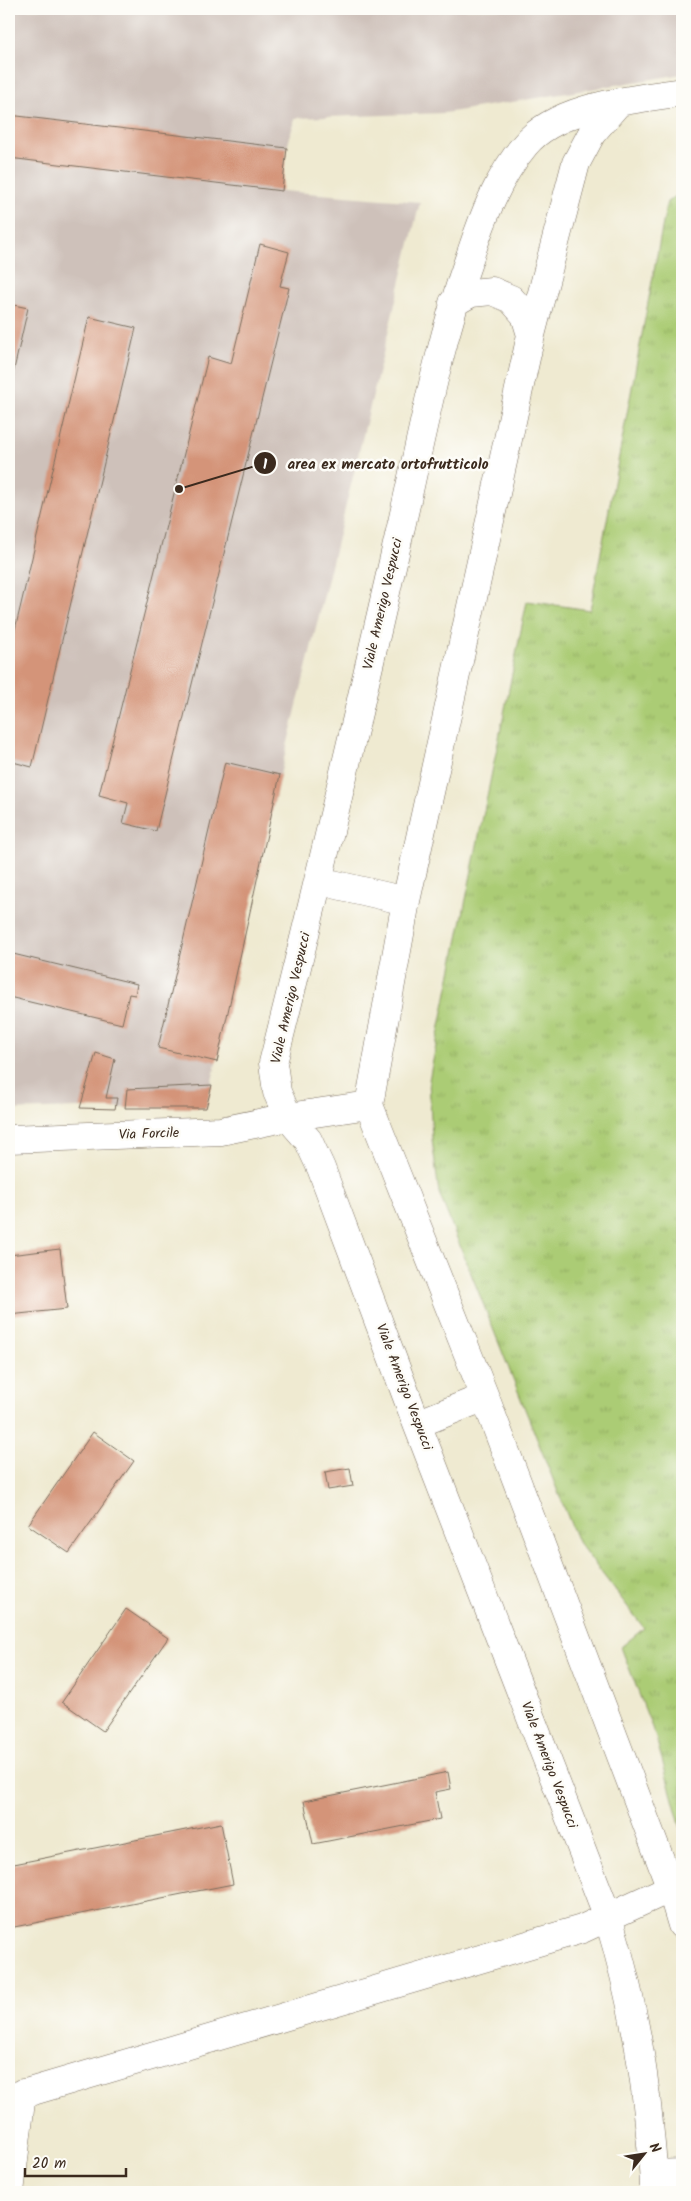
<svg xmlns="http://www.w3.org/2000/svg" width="691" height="2201" font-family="Kalam,sans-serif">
<defs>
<pattern id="grass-tufts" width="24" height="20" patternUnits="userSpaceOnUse" patternTransform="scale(1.25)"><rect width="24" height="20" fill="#abcc74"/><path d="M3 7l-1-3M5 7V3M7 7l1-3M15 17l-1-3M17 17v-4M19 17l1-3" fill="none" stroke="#94af64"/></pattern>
</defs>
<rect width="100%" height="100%" fill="#fdfcf7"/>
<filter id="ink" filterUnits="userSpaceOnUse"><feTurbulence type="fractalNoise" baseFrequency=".02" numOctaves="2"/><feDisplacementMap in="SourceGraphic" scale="10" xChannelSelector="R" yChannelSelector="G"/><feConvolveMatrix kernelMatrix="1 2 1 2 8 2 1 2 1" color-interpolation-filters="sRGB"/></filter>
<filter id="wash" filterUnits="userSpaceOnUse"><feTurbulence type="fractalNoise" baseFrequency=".0096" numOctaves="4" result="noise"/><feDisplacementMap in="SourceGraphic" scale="20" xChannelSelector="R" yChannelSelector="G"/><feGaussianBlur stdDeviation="1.12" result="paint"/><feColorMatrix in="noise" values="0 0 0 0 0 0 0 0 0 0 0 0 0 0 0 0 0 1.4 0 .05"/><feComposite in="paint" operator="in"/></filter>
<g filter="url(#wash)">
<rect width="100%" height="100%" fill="#efead1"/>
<path fill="#cec1ba" d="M9 9H682V74L445 113 295 118 287 148 9 115Z
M9 158 282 191 420 202 280 775 206 1108H80L9 1110Z"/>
<path fill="url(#grass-tufts)" stroke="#737b49" d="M682 192V1832L656 1738 621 1647 644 1628 578 1542 439 1193 432 1139 429 1080 527 601 590 610 667 202Z"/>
<g id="blocks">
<path fill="#d49479" d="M9 115 287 148 282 191 9 158Z
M260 244 289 252 280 286 289 288 156 831 123 823 128 803 99 795 208 357 231 364Z
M9 304 28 308 10 387H9Z
M89 317 136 328 32 767 9 761V655Z
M225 762 280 775 217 1062 158 1048Z
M9 953 137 984 135 995 129 994 122 1024 9 997Z
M96 1053 115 1059 106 1098H117L115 1109 80 1108Z
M212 1085 206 1108H125L127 1089Z
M60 1249 67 1309 9 1315V1255Z
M93 1432 134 1461 69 1553 28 1525Z
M350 1468 353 1486 328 1490 325 1472Z
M126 1609 168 1638 103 1731 62 1702Z
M448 1772 451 1789 435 1792 440 1819 313 1844 304 1801Z
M221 1823 233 1884 9 1928V1865Z"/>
</g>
</g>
<g filter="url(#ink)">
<use href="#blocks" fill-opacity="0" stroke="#7a6d5d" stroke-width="1"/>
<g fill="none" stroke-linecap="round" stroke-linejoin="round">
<g stroke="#7a6d5d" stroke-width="29">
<path id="minor" d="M9 2098 582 1929 608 1917
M10 2192 22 2093"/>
</g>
<g stroke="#7a6d5d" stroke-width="29">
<path id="tertiary" d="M618 103 592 133 576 163 531 335 406 901 369 1105 485 1397 671 1888 682 1925
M453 303 471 293 492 291 511 299 525 315 531 335
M320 881 406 901
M9 1139 221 1131 288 1117 369 1105
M417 1424 485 1397
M608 1917 671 1888
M654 2174 682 2173
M654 2192C654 2169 651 2146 649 2123 642 2053 629 1985 608 1917L417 1424 321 1168 308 1140 288 1117 277 1092 273 1063C317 889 358 715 398 540 420 445 437 348 470 256 483 217 498 177 525 145 558 105 634 100 682 92"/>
</g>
<use href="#minor" stroke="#fff" stroke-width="28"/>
<use href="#tertiary" stroke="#fff" stroke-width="28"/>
</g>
</g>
<g text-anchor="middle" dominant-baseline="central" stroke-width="5" stroke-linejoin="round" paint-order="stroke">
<g font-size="14" fill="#3b2a1e" stroke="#fdfcf7">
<text transform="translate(383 604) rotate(-77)">Viale Amerigo Vespucci</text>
<text transform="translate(291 998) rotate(-77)">Viale Amerigo Vespucci</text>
<text transform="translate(149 1134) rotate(-2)">Via Forcile</text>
<text transform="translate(404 1387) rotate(69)">Viale Amerigo Vespucci</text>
<text transform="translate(549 1765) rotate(69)">Viale Amerigo Vespucci</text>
</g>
</g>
<path fill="none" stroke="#3b2a1e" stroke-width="2" d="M179 489L265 463"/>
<g fill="#3b2a1e" stroke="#fdfcf7" stroke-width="2">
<circle cx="179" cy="489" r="5"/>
<circle cx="265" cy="463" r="12"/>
</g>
<g font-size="15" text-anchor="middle" font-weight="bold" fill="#fff">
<text x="265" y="469">1</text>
</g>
<g font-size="15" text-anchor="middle" font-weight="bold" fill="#3b2a1e" stroke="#fdfcf7" stroke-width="5" stroke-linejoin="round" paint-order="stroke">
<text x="388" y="469">area ex mercato ortofrutticolo</text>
</g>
<rect width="691" height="2201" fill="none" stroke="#fdfcf7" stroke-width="30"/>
<g transform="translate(644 2154) rotate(60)" stroke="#fdfcf7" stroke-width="4" paint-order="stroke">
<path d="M0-4L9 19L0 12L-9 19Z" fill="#3b2a1e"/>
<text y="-8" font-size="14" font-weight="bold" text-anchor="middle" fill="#3b2a1e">N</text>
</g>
<path d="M25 2168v8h101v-8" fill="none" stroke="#3b2a1e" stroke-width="2.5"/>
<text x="32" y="2168" font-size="15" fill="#3b2a1e" stroke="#fdfcf7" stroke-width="4" paint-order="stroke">20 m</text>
</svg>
